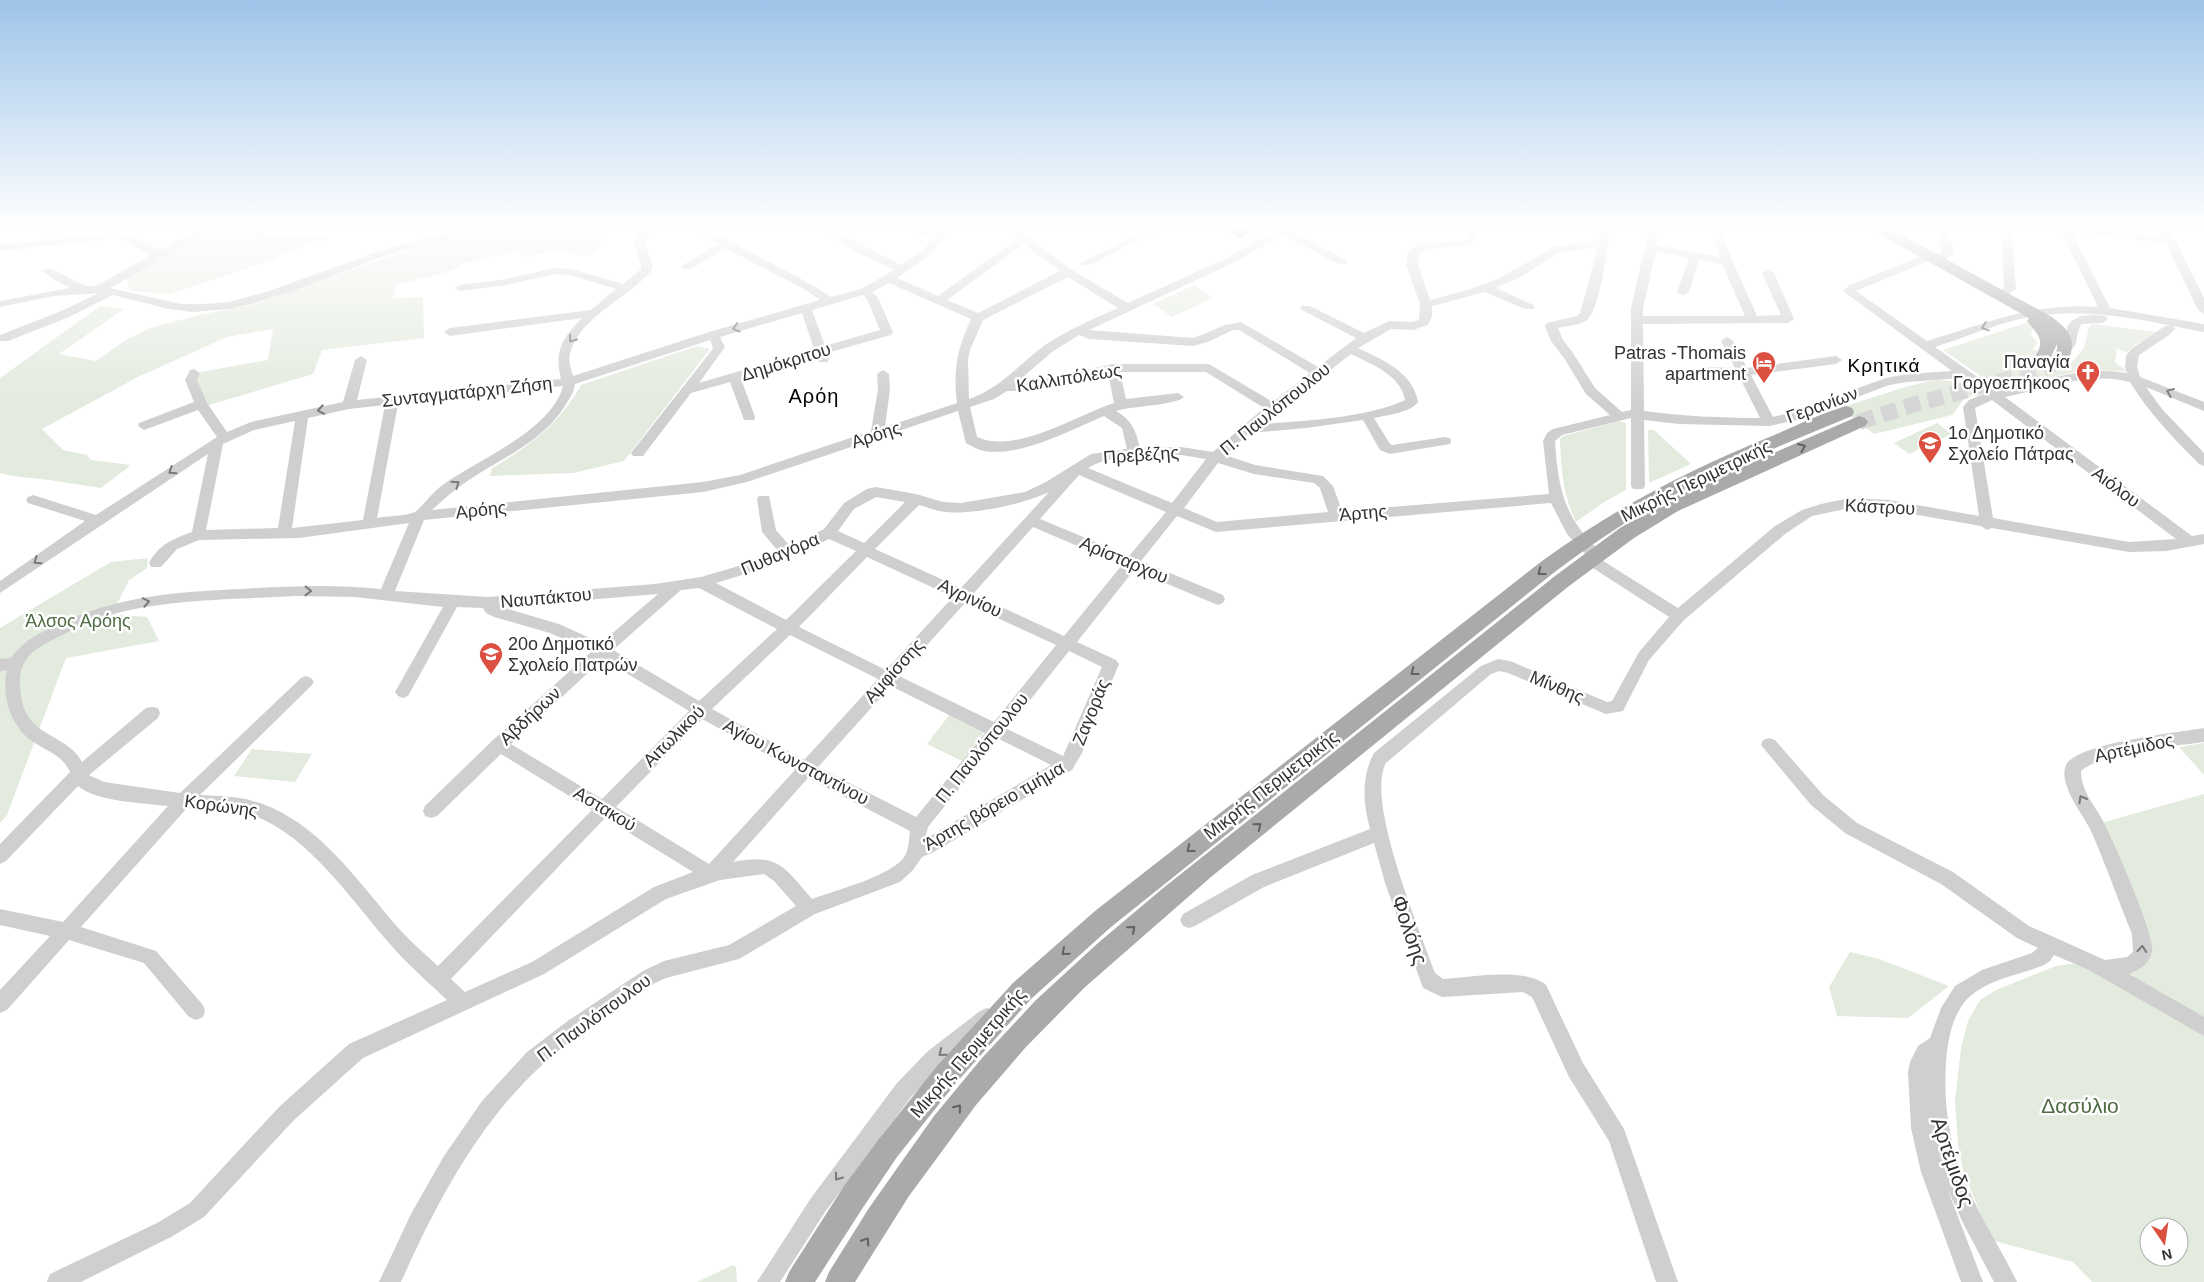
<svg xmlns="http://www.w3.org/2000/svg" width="2204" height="1282" font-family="Arial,sans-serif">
<rect width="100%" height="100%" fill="#fff"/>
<path fill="#e3eade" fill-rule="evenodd" d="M489 227H547L554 232 558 239 581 234 605 233 606 241 593 254 579 256 561 249 527 257 517 252 493 256 466 263 447 272 395 285 393 298 423 297 424 338 322 350 313 374 205 406 194 379 200 372 268 360 273 329 227 337 138 377 42 429 63 450 87 455 91 460 131 465 101 488 49 480 13 476 0 473V378L100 306 124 309 59 354 96 361 126 340 150 328 199 315 251 305 376 261Z
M206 234 313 240 301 248 278 255V258L170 294 130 291 126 276Z
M1194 285 1213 298 1172 317 1154 304Z
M2029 322 2033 328 2031 335 2038 342 2033 349 2069 366 2084 348 2089 327 2093 324 2156 332C2147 340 2132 343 2127 353L2117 348 2115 362 2127 371 2085 370 1998 388 1943 350Z
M697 346 710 349 624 461 573 473 490 476 492 468C529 447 560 423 581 385Z
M1935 380 1969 382 1980 392 1964 399 1952 415 1874 434 1840 408 1905 387Z
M1619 421 1626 423V490L1604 502 1576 522C1563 495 1561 469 1560 439L1563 436Z
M1937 423 1952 434 1909 454 1894 443Z
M1648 430H1654L1691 464 1649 483Z
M148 558 147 568 129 580 112 614 147 617 159 641 66 658 7 815 0 823V628L111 562Z
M950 714 985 731 962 761 927 744Z
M2204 743V775L2179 747Z
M252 749 312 754 295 782 234 776Z
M2204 794V1282H2092L2073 1262 1991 1240 1963 1170 1958 1144 1955 1101 1961 1048 1968 1021 1980 1000 1996 990 2056 966 2079 963 2145 964 2101 823ZM2149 1227H2179V1257H2149Z
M1850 952 1879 959 1949 986 1908 1018 1837 1016 1829 987Z
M733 1265 736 1267 737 1282H697Z"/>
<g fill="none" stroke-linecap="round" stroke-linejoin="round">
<path stroke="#d6d6d6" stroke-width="16" stroke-dasharray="16 8" stroke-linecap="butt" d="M1859 422 1912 405 2041 370 2059 361"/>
<path fill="#cfcfcf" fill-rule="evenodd" d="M203 227 271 234 323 235 328 238 323 241 271 240 206 234 110 288 181 304H206L229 302 269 291 388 248 468 227H484L471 233 384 256 299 289 251 304 229 309 193 312 169 309 113 295 69 317 8 341H0V335L61 311 99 293 54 296 0 307V301L70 288 53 279 43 271 45 269C57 266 77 288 94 286 99 286 143 259 151 255L119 238 0 251V245L121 232 160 250Z
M648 227H660L647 238 644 242 653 265 652 270C629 298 580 316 570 353 568 361 571 369 573 376L709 332 820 300 804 289 725 248 691 269H683L681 267 683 265 717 244 688 227H701L730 241 812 285 831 297 861 289 894 270C879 262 830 243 827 227H837L843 235 901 265 923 250 933 238 900 229 899 227H916L938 233 943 227H954L931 254 897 278 938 296 1017 239 1003 227H1015L1072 270 1128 303 1227 258 1281 227H1294L1291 231 1346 260 1348 262 1346 264H1338L1283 235 1235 262 1089 330 1194 338 1225 325 1241 322 1318 367 1356 338 1302 310 1300 308 1302 306H1310L1364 333 1389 321 1412 322 1419 320 1420 304 1406 265 1408 251 1423 243 1465 240 1467 238 1465 227H1475L1478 239 1468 246 1425 249 1419 253 1418 265 1430 300 1467 290 1498 279 1554 247 1598 239 1600 227H1610C1608 245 1600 309 1587 320 1580 325 1566 326 1558 328L1563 340 1573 353 1595 388 1622 412 1631 410V308L1645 247 1648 227H1658L1657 245 1720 257 1712 231 1717 228 1722 231 1733 262 1757 316 1781 315 1762 273 1768 270 1774 273 1794 319 1788 323 1643 324 1644 411C1683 416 1721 418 1760 418L1739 376 1704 375 1698 371 1704 367 1735 368 1721 341 1727 337 1733 341 1747 368 1836 356 1842 360 1836 364 1751 375 1773 417 1789 413 1886 378 1907 374 1952 371 1843 291 1850 285 1927 254 1931 253 1936 256 1942 251 1936 227H1946L1954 252C1949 258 1942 264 1934 262L1933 259 1856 291 1927 341C1988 323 2032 302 2098 307L2059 227H2084L2163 236 2159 227H2169L2204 298V314L2198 310 2166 243 2072 232 2110 308 2204 324V332C2147 321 2088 306 2030 317 1997 323 1966 337 1935 347L1997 391C2040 382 2082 365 2127 373L2125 367 2126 356 2131 349 2165 326H2173L2175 329 2169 335 2139 355 2137 367 2140 377 2204 402V411L2146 387 2162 409 2204 453V466L2199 464C2174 439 2149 413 2130 382 2088 371 2047 389 2005 397L2192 536 2204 534V544L2166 551 2129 552 1992 528 1987 530 1981 526 1889 510 1850 508 1812 516 1785 534 1684 620 1649 660 1623 711 1606 714 1508 673 1499 671 1491 674 1386 763C1365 801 1420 930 1435 973L1443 979C1471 977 1524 967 1546 985L1583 1063 1624 1129 1678 1282H1656L1609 1141 1569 1077 1532 997 1523 992 1442 997 1423 988 1385 883 1374 843 1264 887 1195 926 1189 928 1183 926 1180 920 1183 914 1252 875 1370 829C1363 803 1361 777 1374 753L1481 666 1498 659 1510 661 1607 702 1612 701 1639 652 1669 617 1585 563 1583 559 1586 555 1567 534 1551 503 1216 532 1177 516 1141 561 1223 595 1225 599 1223 603 1218 605 1213 603 1134 570 1077 642 1116 660 1119 664 1082 753 1072 770 932 853 922 857 913 870 900 882 815 914 739 959 666 978 655 983C617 1009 575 1034 541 1066 477 1125 436 1204 401 1282H379L411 1214 444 1156 482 1101 527 1052 569 1020 643 971 664 961 729 945 796 906 774 881 764 874 720 880 666 899 544 974 363 1058 294 1120 204 1217 171 1237 81 1282H47L50 1274 157 1223 190 1203 280 1106 349 1044 447 1000C428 982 407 964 390 944 352 901 310 837 255 816 234 808 209 810 187 808L81 927 156 951 203 1005 205 1011 203 1017 196 1020 189 1017 144 963 69 940 7 1010 0 1013V990L50 936 0 925V909L63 922 168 806C144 803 96 802 78 786L6 861 0 864V844L70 772C62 755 50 753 35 743 11 728 1 697 7 670L0 671V659L11 658C24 640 38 634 57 625 116 596 176 592 241 589 288 586 334 584 381 589L409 523 299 538 199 540 177 549 161 567H151L149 563C159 544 173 539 192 532L208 454 0 593V581L85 521 28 503 26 500 28 497 33 495 96 515 217 437 198 410 144 430 138 426 139 423 194 402 185 380 190 370 194 369 200 373 197 380 207 403 227 432 251 422 343 402 355 360 361 356 367 360 357 400 561 379C554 350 562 339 582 318L450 336 444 332 450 328 591 310 616 289 570 275 555 274 506 285 460 291 454 288 460 285 506 279 555 268 571 269 623 284 641 269V265L634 242 638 234ZM1024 244 1060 271 978 313 947 300ZM1597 246 1594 263 1580 313 1577 316 1547 323 1545 326 1551 341 1564 358 1586 394 1610 415 1553 429 1547 433 1543 441 1549 494 1342 511 1333 486 1323 476 1255 465 1225 455 1249 433 1306 428 1363 420 1380 450 1390 454 1450 444 1451 441 1450 438 1445 437 1392 445 1390 444 1374 418C1387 415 1410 413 1418 402 1413 372 1383 360 1358 348L1391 329 1413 330 1428 325 1432 316V306L1485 292 1525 309H1533L1535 307 1533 305 1496 288 1522 276 1556 254ZM1656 251 1689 258 1677 292 1683 295 1689 292 1699 260 1722 264 1745 316H1643V308ZM1068 277 1118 308C1093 319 1068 330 1045 345 1019 364 1001 388 969 399L968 360 970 350 983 320ZM889 283 971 319C957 349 953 369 957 403L885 427 890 389 889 374 883 370 877 374 878 389 871 431 740 475 703 482 432 510C444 499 455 489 469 480 504 457 546 440 568 401 571 396 575 390 575 384L710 340 713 347 712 350 631 453 633 456H643L691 393 730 382 743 417 744 420H754L755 417 741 379 816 357 819 362H827L829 359 827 353 891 335 893 332 878 298 872 292ZM863 295 867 299 880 330 825 346 812 310ZM802 313 814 349 699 383 725 347 720 337ZM1233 330H1239L1310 373 1273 402 1209 364H1113L1027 383H1016L1052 352 1079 335 1089 339 1194 346 1210 341ZM1351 354C1371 364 1401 375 1405 400 1367 418 1304 421 1261 424ZM1120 372H1206L1264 408 1213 452 1181 447 1140 448C1136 431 1132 420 1116 411 1130 406 1178 405 1184 397L1178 393 1126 399ZM1108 373 1114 403C1077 415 1015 455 977 437L970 407 994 399 1007 391H1027ZM1962 378 1984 394 1969 400 1963 407 1979 516 1889 500 1850 498 1821 504 1802 510 1775 526 1678 608 1600 559 1602 555 1600 551C1564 518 1558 488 1555 441L1562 435 1631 418V486L1633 489H1643L1645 486 1644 420 1679 424 1769 426 1797 420 1889 385 1907 382ZM563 386C551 432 475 460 440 487 433 492 420 509 415 512 407 516 387 516 377 518L398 404ZM1992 400 2176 539 2129 542 1993 518 1975 408ZM385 405 363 520 292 528 308 418 349 409ZM958 411 966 443C972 446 978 450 984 451 1022 457 1070 430 1104 416L1122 428 1127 449 1091 454 1046 482 1025 492 961 503 943 502 916 494 876 487 867 489 844 503 824 529 790 546 776 530 769 496H759L757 499 762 532 778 551 759 560 701 577 655 584 488 597 395 591 424 520 703 492 747 482ZM295 421 278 528 206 530 223 444 254 430ZM1181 455 1206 459 1172 503 1088 468C1114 452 1151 457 1181 455ZM1218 463 1254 474 1314 483 1320 488 1328 512 1217 522 1184 508ZM1079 475 1166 512 1129 556 1040 519ZM1049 492 961 588 875 549 919 505C927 507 936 511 945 512 973 515 1024 504 1049 492ZM876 497 905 502 864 543 838 531 854 509ZM1033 527 1122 565 1064 636 973 594ZM829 539 856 551 786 620 716 583C756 571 792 558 829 539ZM867 557 953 597 886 670 799 627ZM699 588 777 629 699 701 613 650 681 590ZM658 594 601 643 559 624 501 607ZM296 596 355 597 443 607 395 692 398 696 403 698 408 696 457 607 483 608 486 613 494 617 550 633 591 652 493 740 425 806 423 811 425 816 431 818 437 816 501 754 592 810 438 966C426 955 413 944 402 932 360 885 318 819 253 801 236 796 218 796 200 795L311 686 314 682 311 678 306 676 301 678 180 793 104 782 89 775 158 718 160 713 158 708 152 707 146 708 82 762C67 734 31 738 22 702 20 691 18 675 23 665 30 650 45 644 58 637 69 632 81 625 93 620 157 598 229 600 296 596ZM965 603 1056 645 994 722 899 676ZM790 635 878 679 804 760 712 709ZM1069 651 1102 667 1063 756 1007 729ZM603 659 689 711 602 799 511 744ZM891 686 985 733 916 817 818 767ZM702 719 795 770 709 864 616 807ZM999 739 1051 765 925 839 928 827ZM808 778 910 831C909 838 909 847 906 854 895 876 835 890 812 899 784 867 779 853 733 862ZM605 818 693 872 654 887 532 962 465 992 451 979Z
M1152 227H1165L1090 265H1082L1080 263Z
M2001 227H2011L2016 289 2001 299 1995 296 2004 288Z
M2095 315 2106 316 2108 319 2102 323 2082 324C2074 332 2081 355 2062 350L2060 347 2066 341 2067 327 2071 321 2081 316Z
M2204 728V742C2175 746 2102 752 2081 771 2081 790 2093 803 2102 819 2112 838 2155 934 2152 951 2149 964 2141 969 2129 974L2204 1017V1036L2087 969 2054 955 2050 961 2044 965C2019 975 1988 979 1968 998 1952 1015 1948 1039 1946 1062 1942 1129 1958 1173 1990 1232 1999 1248 2009 1265 2017 1282H1994L1964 1225 1947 1188 1983 1282H1961L1921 1172 1911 1128 1908 1072 1910 1062 1918 1046 1930 1038 1941 1008 1955 986 1982 970 2032 953 2038 948 2017 938 1941 884 1845 833 1811 805 1761 745 1763 740 1769 738 1775 740 1823 795 1857 823 1953 872 2029 926 2105 960 2127 957 2133 952 2132 934C2118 900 2106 865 2091 831 2083 815 2071 801 2066 784 2064 777 2063 768 2068 762 2087 742 2175 733 2204 728Z
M987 1008 994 1011 996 1017 994 1023 942 1065 911 1097 825 1212 780 1282H757L811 1198 897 1083 928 1051 980 1011Z"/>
<path fill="#aaa" fill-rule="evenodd" d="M1870 227H1887L2052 317C2071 331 2079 343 2065 365H2053L2051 361C2055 355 2058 351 2057 344L2050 359H2038L2036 355C2046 339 2036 333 2027 321L2029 318 1872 230Z
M1846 406 1852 408 1854 412 1852 416C1788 443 1722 468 1661 502 1624 522 1590 546 1556 571L1111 927 1031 999 955 1084 897 1157 864 1206 815 1282H785L789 1272 844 1186 879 1139 937 1066 1013 983 1095 911 1542 561C1617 507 1686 471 1772 436 1796 426 1821 413 1846 406Z
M1859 416 1865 418 1868 422 1865 426 1678 511 1634 538 1569 586 1211 877 1084 988 1025 1048 976 1105 909 1196 855 1282H825L829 1272 869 1208 934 1116 982 1058 1036 1000 1098 943 1162 889 1555 576 1620 528 1666 501 1734 470Z"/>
</g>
<path fill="#8c8c8c" d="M1220 227H1260L1240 238Z"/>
<path fill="#5e5e5e" d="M1241 227H1260L1240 238Z"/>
<defs><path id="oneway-chevron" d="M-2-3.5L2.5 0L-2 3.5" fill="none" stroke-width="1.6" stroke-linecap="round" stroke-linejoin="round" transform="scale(1.25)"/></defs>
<g stroke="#797979">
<use href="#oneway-chevron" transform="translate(1985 327) rotate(161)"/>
<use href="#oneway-chevron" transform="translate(736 328) rotate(164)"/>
<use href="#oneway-chevron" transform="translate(572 339) rotate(126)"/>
<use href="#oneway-chevron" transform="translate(2170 392) rotate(-157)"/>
<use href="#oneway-chevron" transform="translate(321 410) rotate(170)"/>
<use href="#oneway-chevron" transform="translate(172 471) rotate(147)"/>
<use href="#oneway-chevron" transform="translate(456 484) rotate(-35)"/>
<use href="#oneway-chevron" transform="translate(37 561) rotate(145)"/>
<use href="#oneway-chevron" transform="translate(308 591) rotate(1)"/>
<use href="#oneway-chevron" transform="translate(146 602) rotate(-11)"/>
<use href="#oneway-chevron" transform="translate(2082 799) rotate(-120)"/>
<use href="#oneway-chevron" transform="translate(2142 949) rotate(-85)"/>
<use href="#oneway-chevron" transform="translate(942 1053) rotate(141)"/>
<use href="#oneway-chevron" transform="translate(838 1177) rotate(126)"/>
</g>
<g stroke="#626262">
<use href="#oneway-chevron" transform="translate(1802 447) rotate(-24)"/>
<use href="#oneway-chevron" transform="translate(1541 572) rotate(142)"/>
<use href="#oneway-chevron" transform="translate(1414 672) rotate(142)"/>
<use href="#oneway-chevron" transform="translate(1258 826) rotate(-39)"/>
<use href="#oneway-chevron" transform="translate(1190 849) rotate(142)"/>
<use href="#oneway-chevron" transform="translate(1132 929) rotate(-41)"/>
<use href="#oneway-chevron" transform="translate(1065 952) rotate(139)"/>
<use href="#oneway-chevron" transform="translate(958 1108) rotate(-51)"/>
<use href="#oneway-chevron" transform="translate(866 1241) rotate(-57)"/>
</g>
<linearGradient id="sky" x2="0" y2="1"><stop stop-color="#9ec4e9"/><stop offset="0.56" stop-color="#fff"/><stop offset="1" stop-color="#fff" stop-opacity="0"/></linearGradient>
<rect width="2204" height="406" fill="url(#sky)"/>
<defs>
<g id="hotel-pin" transform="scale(1.25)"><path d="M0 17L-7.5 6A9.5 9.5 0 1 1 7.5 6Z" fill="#db5041" stroke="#fff"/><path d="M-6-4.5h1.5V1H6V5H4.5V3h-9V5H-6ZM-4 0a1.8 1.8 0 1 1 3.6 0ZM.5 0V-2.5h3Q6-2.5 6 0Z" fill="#fff"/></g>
<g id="church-pin" transform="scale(1.25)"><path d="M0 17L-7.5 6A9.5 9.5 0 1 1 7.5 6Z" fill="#db5041" stroke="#fff"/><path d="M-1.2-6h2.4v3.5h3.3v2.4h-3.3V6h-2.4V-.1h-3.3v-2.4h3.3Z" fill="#fff"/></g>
<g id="school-pin" transform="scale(1.25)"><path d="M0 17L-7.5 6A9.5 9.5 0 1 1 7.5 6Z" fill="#db5041" stroke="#fff"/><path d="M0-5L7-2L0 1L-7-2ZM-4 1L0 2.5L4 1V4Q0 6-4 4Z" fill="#fff"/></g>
</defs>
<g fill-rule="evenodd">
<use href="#hotel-pin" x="1764" y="363"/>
<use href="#church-pin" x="2088" y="372"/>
<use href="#school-pin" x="1930" y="443"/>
<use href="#school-pin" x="491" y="654"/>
</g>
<g text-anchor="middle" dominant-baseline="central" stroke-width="5" stroke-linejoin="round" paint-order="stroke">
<g font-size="18" fill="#323232" stroke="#fff" text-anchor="end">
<text x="1746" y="353">Patras -Thomais<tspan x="1746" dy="21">apartment</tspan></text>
<text x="2070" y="362">Παναγία<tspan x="2070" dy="21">Γοργοεπήκοος</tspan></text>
<text x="1948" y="433" text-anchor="start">1ο Δημοτικό<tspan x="1948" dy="21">Σχολείο Πάτρας</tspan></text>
<text x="508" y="644" text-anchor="start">20ο Δημοτικό<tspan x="508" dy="21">Σχολείο Πατρών</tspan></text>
</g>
<g font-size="18" fill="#323232" stroke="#fff">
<text transform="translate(786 362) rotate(-17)">Δημόκριτου</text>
<text transform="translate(1069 378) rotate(-9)">Καλλιπόλεως</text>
<text transform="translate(467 392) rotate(-6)">Συνταγματάρχη Ζήση</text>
<text transform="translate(1822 405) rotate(-20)">Γερανίων</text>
<text transform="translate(1275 409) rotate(-39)">Π. Παυλόπουλου</text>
<text transform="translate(876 435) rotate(-18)">Αρόης</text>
<text transform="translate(1141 455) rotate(-4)">Πρεβέζης</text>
<text transform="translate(1696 481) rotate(-26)">Μικρής Περιμετρικής</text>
<text transform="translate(2116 487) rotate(37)">Αιόλου</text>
<text transform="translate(1880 507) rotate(3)">Κάστρου</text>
<text transform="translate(481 510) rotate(-6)">Αρόης</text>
<text transform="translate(1363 513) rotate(-5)">Άρτης</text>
<text transform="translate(780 554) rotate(-23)">Πυθαγόρα</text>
<text transform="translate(1124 560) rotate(23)">Αρίσταρχου</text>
<text transform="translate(546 598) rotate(-5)">Ναυπάκτου</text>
<text transform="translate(970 598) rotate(25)">Αγρινίου</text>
<text transform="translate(894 671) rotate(-48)">Αμφίσσης</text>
<text transform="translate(1557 687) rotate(23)">Μίνθης</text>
<text transform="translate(1091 712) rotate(-68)">Ζαγοράς</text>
<text transform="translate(530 716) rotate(-43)">Αβδήρων</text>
<text transform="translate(674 736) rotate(-45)">Αιτωλικού</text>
<text transform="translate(982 748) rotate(-51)">Π. Παυλόπουλου</text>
<text transform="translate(2134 748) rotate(-12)">Αρτέμιδος</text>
<text transform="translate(796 762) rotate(28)">Αγίου Κωνσταντίνου</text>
<text transform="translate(1271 785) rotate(-38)">Μικρής Περιμετρικής</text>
<text transform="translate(221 806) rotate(8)">Κορώνης</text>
<text transform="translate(994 806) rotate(-30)">Άρτης βόρειο τμήμα</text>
<text transform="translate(605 809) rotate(31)">Αστακού</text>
<text transform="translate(594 1018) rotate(-36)">Π. Παυλόπουλου</text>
<text transform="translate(968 1053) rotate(-49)">Μικρής Περιμετρικής</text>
</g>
<g font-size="18" fill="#4e6b41" stroke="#fff">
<text x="78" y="621">Άλσος Αρόης</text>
</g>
<g font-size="19" letter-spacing="1" fill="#000" stroke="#fff">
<text x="1884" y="365">Κρητικά</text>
</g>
<g font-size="20" letter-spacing="1" fill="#000" stroke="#fff">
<text x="814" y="396">Αρόη</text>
</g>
<g font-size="21" fill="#323232" stroke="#fff">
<text transform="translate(1410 930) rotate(71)">Φολόης</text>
<text transform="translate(1953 1162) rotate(71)">Αρτέμιδος</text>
</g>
<g font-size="21" fill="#4e6b41" stroke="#fff">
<text x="2080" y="1105">Δασύλιο</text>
</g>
</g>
<g transform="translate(2164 1242) rotate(167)"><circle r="24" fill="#ffffff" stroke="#adadad"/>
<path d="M0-4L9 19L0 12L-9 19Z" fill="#db5041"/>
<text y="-8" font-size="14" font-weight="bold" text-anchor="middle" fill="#323232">N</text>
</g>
</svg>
